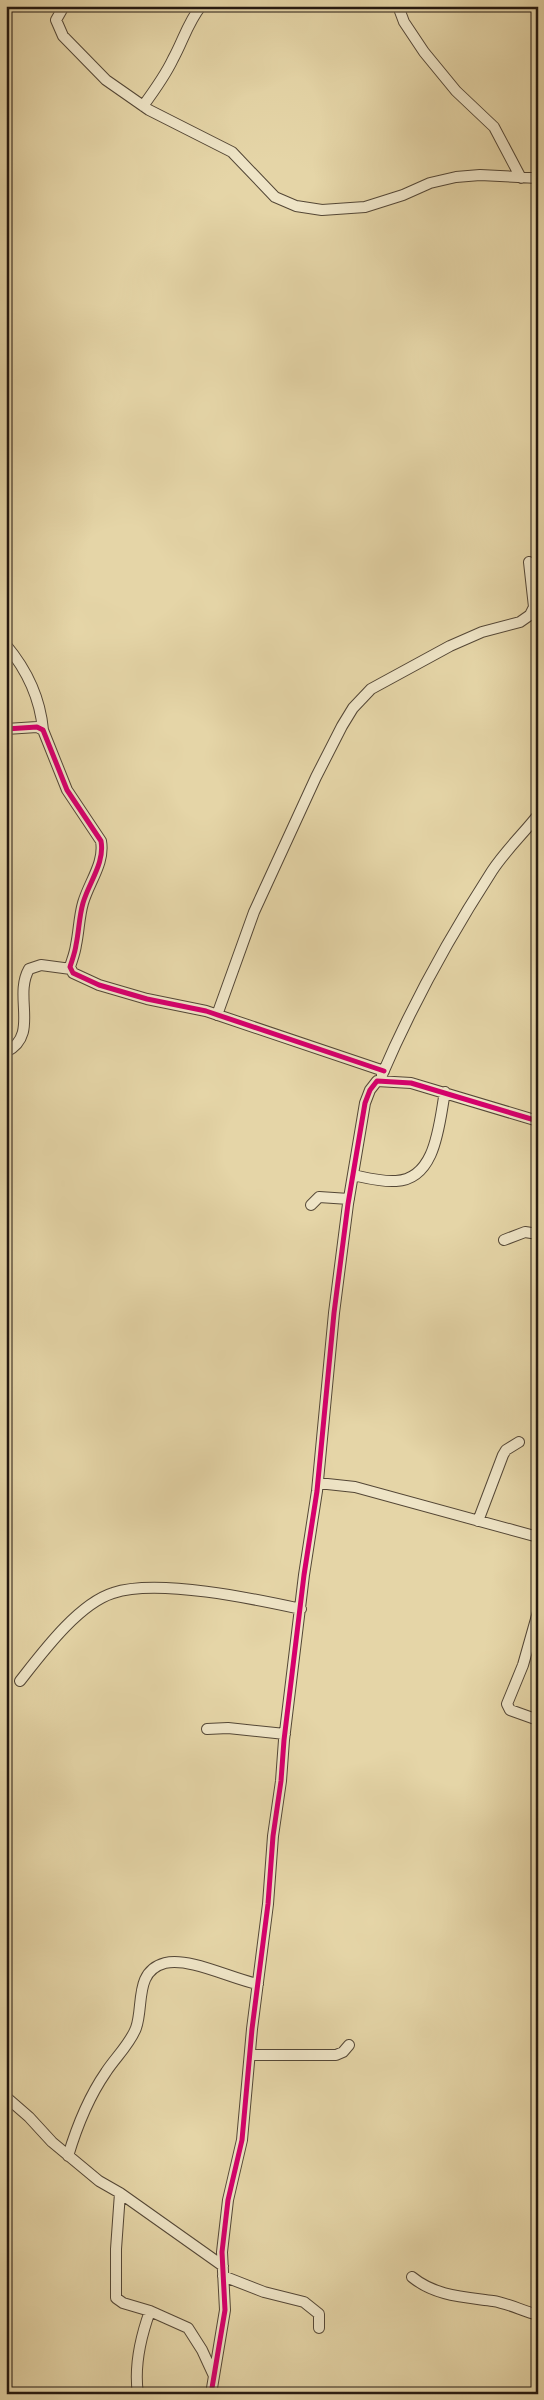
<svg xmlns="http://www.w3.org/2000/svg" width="544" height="2400" font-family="'Libre Caslon Text',serif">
<rect width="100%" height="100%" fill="#e5d5a7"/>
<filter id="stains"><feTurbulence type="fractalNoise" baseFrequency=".004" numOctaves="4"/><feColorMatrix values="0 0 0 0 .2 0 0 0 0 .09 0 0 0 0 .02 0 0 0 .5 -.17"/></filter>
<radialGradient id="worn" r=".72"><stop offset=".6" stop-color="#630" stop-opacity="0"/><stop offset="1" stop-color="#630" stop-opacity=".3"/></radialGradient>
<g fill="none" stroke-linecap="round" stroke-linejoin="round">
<g stroke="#544736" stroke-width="12">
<path id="street" d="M64 6 56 20 63 36 106 80 149 110 232 152 275 197 296 206 322 210 365 207 403 195 430 183 456 177 480 175 538 178
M398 6 404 22 424 52 456 91 494 127 521 178
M143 106C154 91 165 76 173 59 183 41 188 22 201 6
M6 645C27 670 40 697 43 730
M6 729 37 727 43 730 67 790 101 841C105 863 89 882 83 903 79 917 79 931 76 945 75 953 72 960 70 967L73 973 99 985 147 999 206 1011 384 1071
M217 1015 254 912 316 777 342 726 353 708 371 689 450 646 482 632 520 622 530 615 534 607 529 562
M6 1052C40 1035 13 997 29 969L41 965 71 969
M382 1075C412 1005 450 936 492 871 505 851 523 834 538 815
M353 1175C367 1178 381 1182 396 1181 437 1179 439 1122 445 1092
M311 1205 319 1197 349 1199
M504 1240 525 1232 538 1234
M318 1483 355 1487 538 1537
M478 1521 503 1455 506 1450 519 1442
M538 1612 523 1665 507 1704 510 1710 538 1720
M20 1681C42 1653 78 1604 113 1593 157 1578 255 1599 301 1609
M207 1729 228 1728 285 1734
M251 2055H336L343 2052 349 2045
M6 2097 29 2117 52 2142 99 2181 120 2193 223 2266
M68 2156C77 2126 88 2098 106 2072 115 2058 130 2044 136 2028 144 2006 134 1971 165 1963 190 1957 232 1979 258 1984
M120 2193 116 2249V2298L123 2303 150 2311 188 2328 202 2350 214 2376
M223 2276 264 2292 304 2302 319 2314V2328
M412 2277C435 2296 464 2297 493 2301 507 2303 523 2311 538 2315
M138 2394C134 2367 141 2336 150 2311
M211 2394 225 2310 222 2252 228 2200 242 2140 252 2029 268 1904 273 1836 281 1781 284 1740 304 1575 317 1491 334 1313 348 1204 365 1103 370 1090 377 1081 411 1083 538 1121"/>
</g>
<use href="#street" stroke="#eee4c6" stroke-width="10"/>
<g stroke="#eee4c6" stroke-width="8">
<path id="cycleway" d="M6 729 37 727 43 730 67 790 101 841C105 863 89 882 83 903 79 917 79 931 76 945 75 953 72 960 70 967L73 973 99 985 147 999 206 1011 384 1071
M211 2394 225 2310 222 2252 228 2200 242 2140 252 2029 268 1904 273 1836 281 1781 284 1740 304 1575 317 1491 334 1313 348 1204 365 1103 370 1090 377 1081 411 1083 538 1121"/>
</g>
<use href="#cycleway" stroke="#d6006c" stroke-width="5"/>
</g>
<rect width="544" height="2400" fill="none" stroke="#e5d5a7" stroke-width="25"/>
<rect x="8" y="8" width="529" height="2385" fill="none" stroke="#241810" stroke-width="2.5"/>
<rect x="12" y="12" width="519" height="2375" fill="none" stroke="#241810"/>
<rect width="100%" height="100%" filter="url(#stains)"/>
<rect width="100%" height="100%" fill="url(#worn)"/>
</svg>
